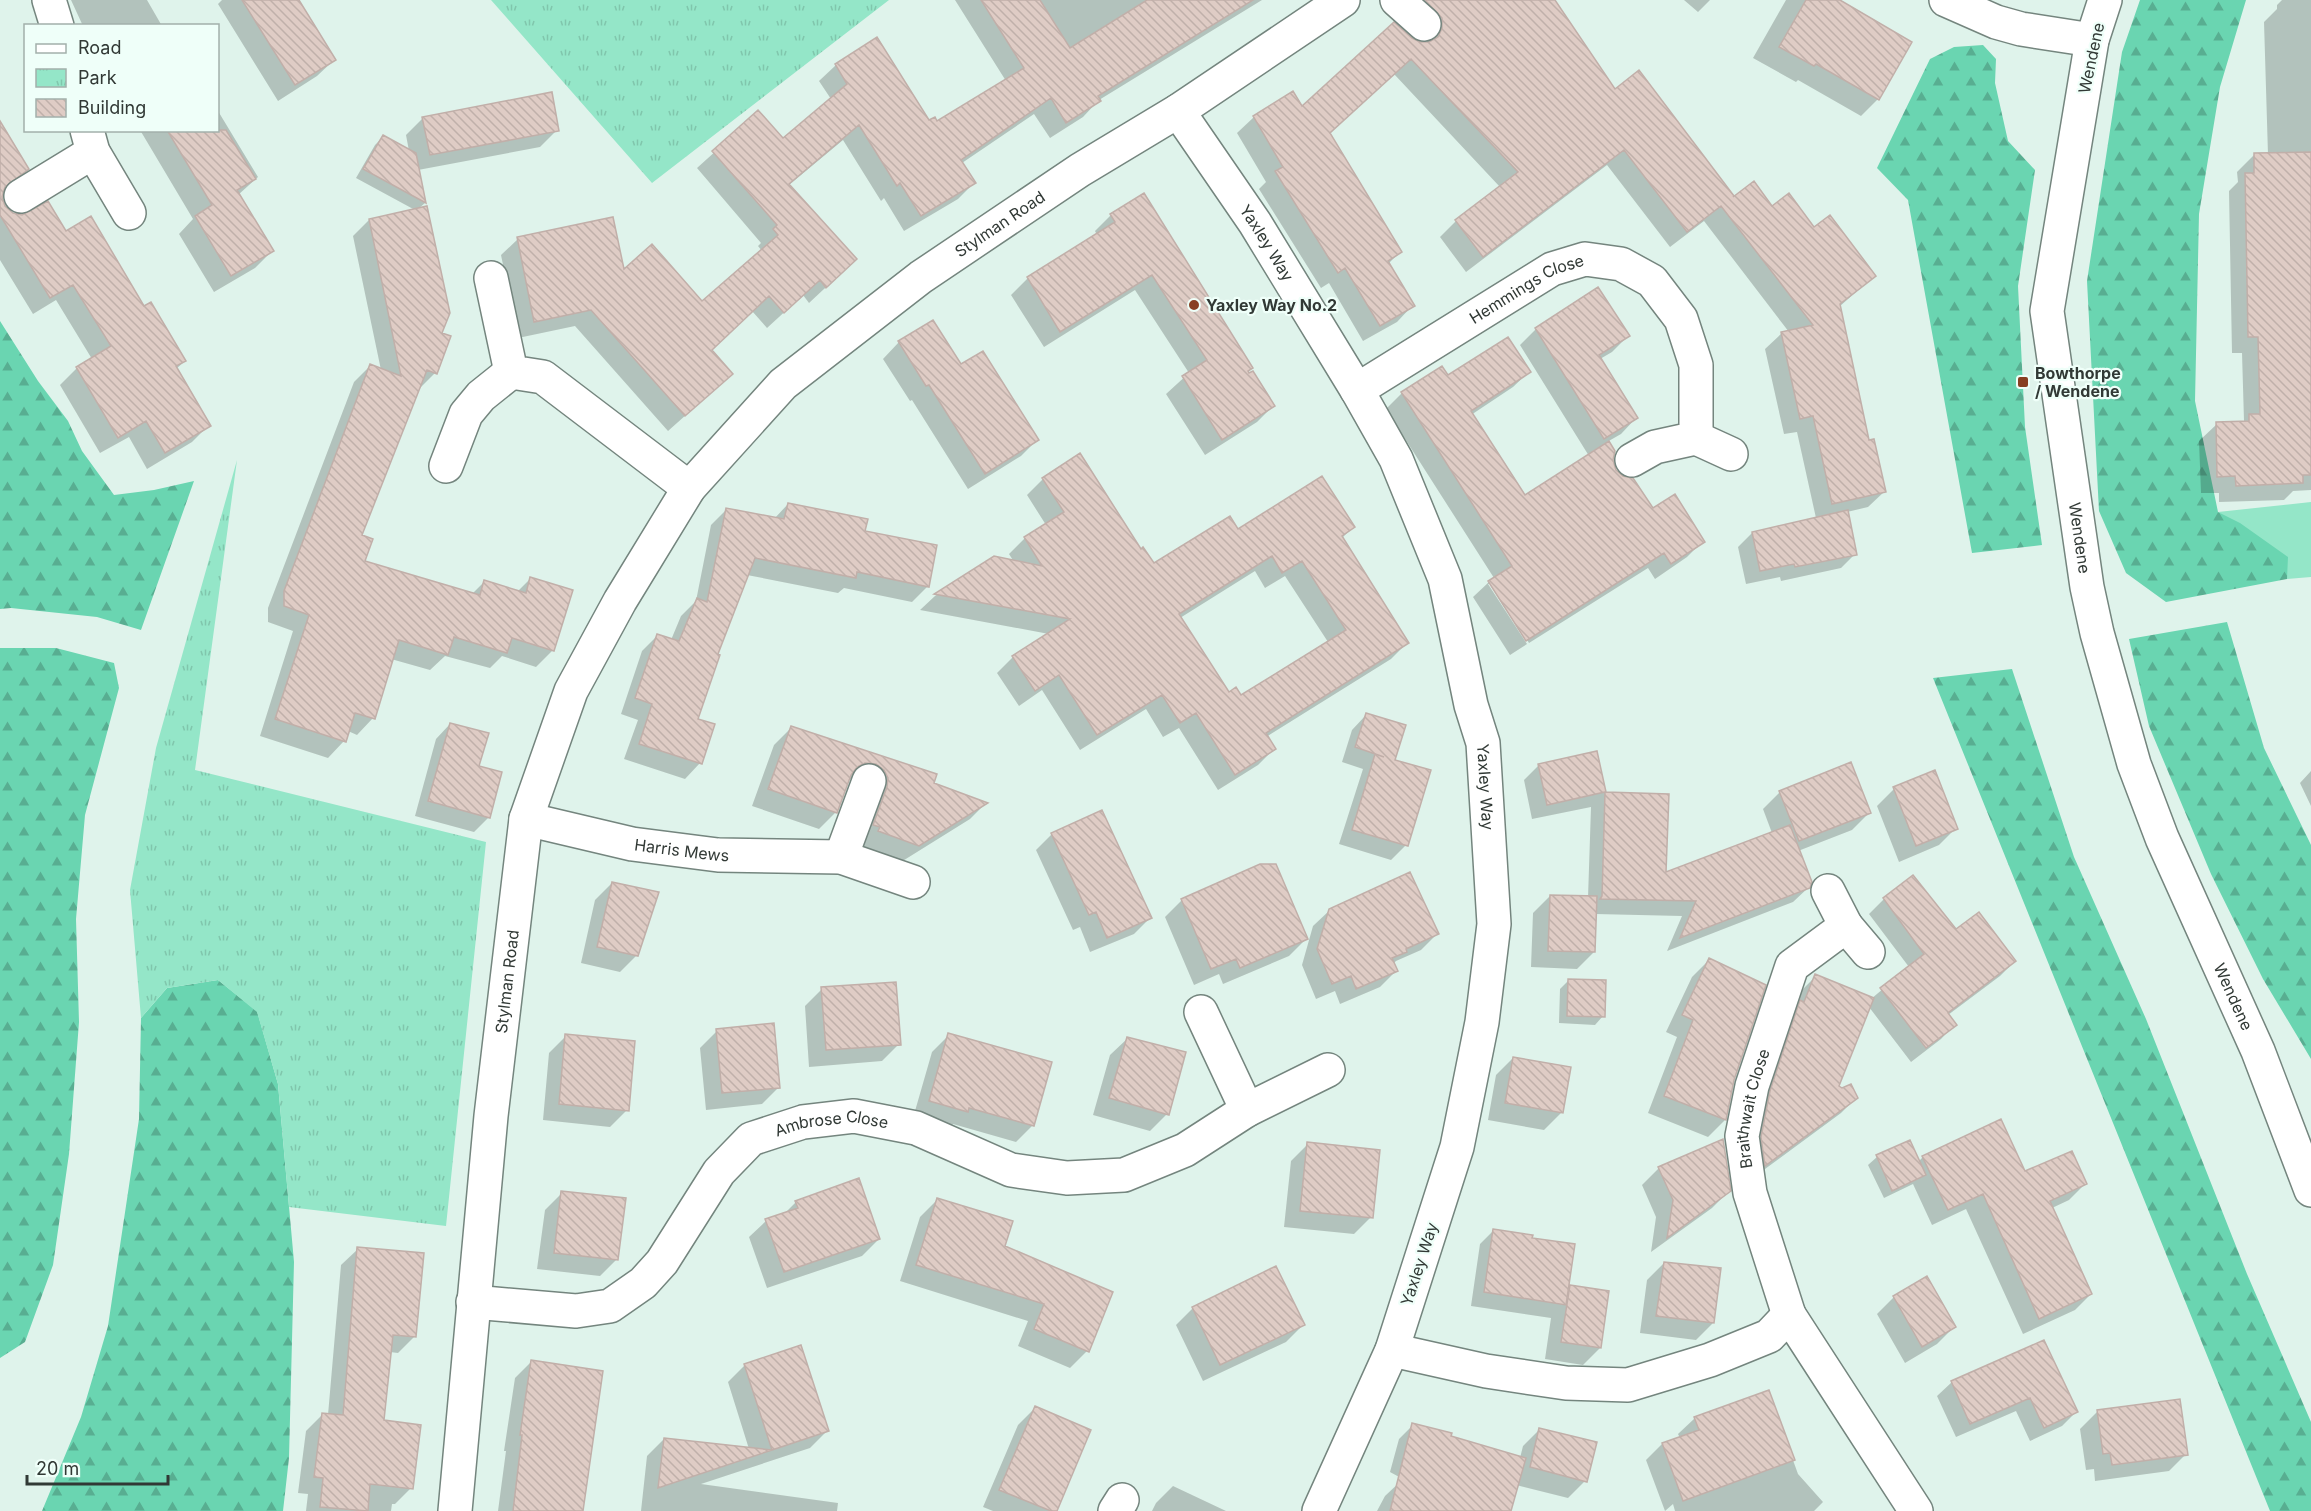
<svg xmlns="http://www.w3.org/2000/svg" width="2311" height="1511" font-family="Inter,sans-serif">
<defs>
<pattern id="forest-firs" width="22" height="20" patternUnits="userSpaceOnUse" patternTransform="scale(1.5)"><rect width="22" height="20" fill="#6ad5b1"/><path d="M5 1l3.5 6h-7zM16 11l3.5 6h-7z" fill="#58ae91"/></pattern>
<pattern id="park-tufts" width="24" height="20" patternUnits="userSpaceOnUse" patternTransform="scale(1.5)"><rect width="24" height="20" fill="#94e6c8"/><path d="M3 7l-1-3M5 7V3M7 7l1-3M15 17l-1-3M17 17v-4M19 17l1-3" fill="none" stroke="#80c6ac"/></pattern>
<pattern id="building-back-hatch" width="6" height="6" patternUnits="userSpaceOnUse" patternTransform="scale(1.5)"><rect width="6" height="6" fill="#dfccc5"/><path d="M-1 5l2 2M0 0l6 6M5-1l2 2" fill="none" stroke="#c0b0aa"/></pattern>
</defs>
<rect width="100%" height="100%" fill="#dff3eb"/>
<path fill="#94e6c8" d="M2311 502V577L2287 579V557L2218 512Z"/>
<path fill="url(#forest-firs)" d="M2140 0H2246L2220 87 2199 214 2195 401 2218 512 2240 523 2288 557 2287 579 2166 602 2126 573 2099 511 2087 281 2122 52Z
M1983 45 1996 59 1995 83 2008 141 2035 170 2018 286 2025 427 2042 545 1972 553 1908 200 1877 168 1930 59 1954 47Z
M0 321 38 381 68 421 82 451 114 495 154 490 194 481 141 630 97 617 11 608 0 609Z
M2227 622 2264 748 2311 845V1059L2263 979 2211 874 2149 726 2129 639Z
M0 648H56L114 663 119 688 85 815 76 919 79 1022 69 1154 53 1265 25 1342 0 1358Z
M2012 669 2074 857 2146 1019 2247 1274 2311 1422V1511H2270L1933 678Z
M218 980 257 1011 278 1084 294 1262 289 1458 283 1511H42L81 1417 108 1326 139 1119 141 1018 167 988Z"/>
<path fill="url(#park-tufts)" d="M491 0H889L652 183Z
M237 460 195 770 486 842 446 1226 289 1207 278 1084 257 1012 218 980 167 988 141 1018 130 890 156 748Z"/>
<path fill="#0003" fill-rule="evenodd" d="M71 0H147L162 26H83Z
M222 0H297L334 60 317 76 278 101 218 4Z
M955 0H1262L1099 100 1083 117 1050 138 1034 114 962 163 974 183 958 199 904 231 884 198 881 201 843 140 789 185 839 275 809 303 803 295 767 328 752 311 710 351 714 390 668 431 575 326 518 338 501 255 518 239 623 272 702 303 762 251 758 246 761 243 697 168 758 113 783 141 831 99 819 81 836 65 877 39 929 122 937 123 1006 81Z
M1407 0H1553L1615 91 1728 200 1772 208 1814 229 1874 276 1839 307 1868 442 1885 491 1868 507 1847 512 1855 554 1841 568 1781 581 1780 577 1746 584 1738 547 1752 533 1816 518 1797 432 1784 434 1765 349 1782 333 1789 332 1704 221 1670 247 1607 165 1466 272 1440 237 1456 221 1500 187 1394 74 1328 134 1400 252 1388 264 1413 305 1397 322 1363 341 1329 283 1321 288 1259 189 1266 182 1237 133 1254 117 1302 108 1419 44 1427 43 1426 34Z
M1684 0H1710L1698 12Z
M1786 0H1826L1878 99 1861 116 1798 80 1796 82 1753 58Z
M2282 0H2311V490L2293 491 2284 500 2219 502V493H2201L2199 441 2217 424 2244 421 2242 353H2232L2229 191 2238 182 2237 172 2254 155H2268L2264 22 2277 9V5Z
M218 111 258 177 238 195 272 251 255 268 214 292 179 234 193 219 140 130H218Z
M423 118 557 130 540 147 418 170 425 203 418 209 440 334 435 373 419 389 360 536 363 562 472 594 484 582 517 592 531 578 553 650 536 667 502 656 490 668 445 656 430 670 391 659 373 718 357 735 348 731 344 741 328 758 260 736 293 631 268 622V608L354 382 370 366 381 370 353 236 369 220 415 210 356 178 375 145 383 137 409 151 406 135Z
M0 124 27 169 2 192 3 206 12 214 65 233 144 308 185 361 176 369 209 425 192 442 147 469 129 437 100 453 60 385 77 368 92 359 56 300 33 314 0 260Z
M1111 215 1251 368 1247 372 1273 406 1257 422 1205 455 1166 394 1189 373 1135 290 1044 347 1011 295 1027 279 1097 235 1095 231Z
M1598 289 1628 336 1612 352 1600 359 1636 418 1621 434 1607 442 1614 452 1612 460 1615 471 1653 511 1703 541 1687 557 1655 579 1648 568 1529 643 1492 584H1488L1527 644 1510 655 1473 597 1489 582 1494 578 1386 409 1402 393 1448 377 1529 372 1513 387 1471 415 1524 497 1589 456 1520 345 1536 329Z
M899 342 960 367 1037 440 1021 456 968 489 912 400 910 401 883 359Z
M1080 455 1141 551 1153 565 1238 531 1353 527 1342 538 1407 643 1391 659 1266 737 1274 749 1258 765 1218 790 1179 728 1163 737 1146 709 1080 750 1042 690 1019 706 997 673 1013 657 1049 634 920 610 935 596 994 558 1014 562 1009 554 1025 538 1046 525 1027 495 1043 479ZM1255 571 1265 588 1285 576 1328 642 1241 697 1228 694 1180 618Z
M788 504 864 532 928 586 912 602 844 588 838 593 747 575 716 655 696 720 700 763 685 779 624 759 638 720 621 714 642 651 658 635 671 640 681 616 696 601 711 525 727 509 774 519Z
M1366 715 1394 761 1406 845 1391 860 1339 844 1363 769 1342 762 1352 730Z
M450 724 477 767 489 817 474 832 415 816 436 739Z
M791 728 932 784 986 803 970 819 901 862 862 848 864 844 857 842 859 780 848 779 836 812 819 829 752 806 774 745Z
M1596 753 1605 793 1668 795 1665 874 1772 833 1763 809 1780 792 1869 813 1852 830 1798 851 1809 887 1793 902 1667 951 1682 916 1595 914 1594 952 1577 969 1531 967 1533 913 1550 896 1588 898 1591 807 1532 819 1524 780 1539 765Z
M2311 771V806L2300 783Z
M1934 772 1956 828 1939 845 1899 862 1877 806 1894 789Z
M1052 834 1150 918 1134 934 1090 952 1080 927 1073 930 1036 850Z
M1913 877 1955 931 2015 961 2000 976 1948 1015 1955 1024 1941 1039 1911 1062 1869 1007 1837 1087 1857 1097 1841 1113 1750 1180 1746 1153 1800 992 1816 976 1871 999 1909 967 1869 914 1884 899Z
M612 883 637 955 620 972 581 963 595 900Z
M1182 900 1306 939 1289 956 1223 984 1219 974 1194 985 1165 917Z
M1330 910 1437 934 1421 950 1396 961 1393 964 1396 971 1380 987 1340 1004 1335 991 1316 999 1302 965 1313 926Z
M1709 960 1733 1080 1725 1120 1708 1137 1648 1113 1677 1037 1666 1032 1692 977Z
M1568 981 1603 1016 1595 1025 1559 1023 1560 989Z
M822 989 899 1044 882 1061 809 1067 805 1006Z
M717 1031 779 1087 762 1104 706 1110 700 1048Z
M949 1035 1033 1125 1016 1142 953 1124 949 1128 913 1118 932 1052Z
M566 1036 627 1110 610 1127 543 1120 549 1053Z
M1128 1038 1167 1114 1150 1131 1093 1115 1110 1055Z
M1513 1058 1561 1113 1544 1130 1488 1120 1496 1075Z
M1909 1142 1918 1162 1923 1157 2085 1184 2069 1200 2052 1208 2091 1294 2075 1310 2023 1334 1966 1209 1932 1225 1913 1184 1884 1198 1868 1165 1877 1157Z
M1308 1144 1371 1217 1354 1234 1284 1227 1291 1161Z
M1659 1168 1729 1191 1712 1208 1651 1252 1656 1217 1642 1185Z
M562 1193 617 1259 600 1276 537 1269 545 1210Z
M937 1200 1003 1247 1087 1351 1070 1368 1018 1346 1028 1321 900 1281 920 1217Z
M796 1202 879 1239 862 1256 767 1288 749 1237 766 1221 784 1214Z
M1494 1230 1567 1290 1570 1287 1600 1348 1583 1365 1545 1359 1551 1318 1471 1306 1480 1244Z
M358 1249 415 1336 398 1353 390 1352 383 1422 411 1488 395 1504H392L391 1511H306L308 1494 298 1493 306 1431 322 1415H328L341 1265Z
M1664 1263 1713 1323 1696 1340 1640 1333 1647 1280Z
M1894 1297 1954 1327 1937 1344 1905 1363 1877 1314Z
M1193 1308 1303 1325 1286 1342 1203 1381 1176 1325Z
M2043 1342 2076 1412 2062 1426 2030 1441 2016 1411 1956 1437 1937 1396 1952 1382Z
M532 1361 582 1511H498L506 1451H504L515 1378Z
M745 1365 827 1431 810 1448 701 1484 838 1503 837 1511H641L647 1456 664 1439 749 1449 728 1382Z
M1768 1391 1798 1474 1823 1502 1814 1511H1675L1673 1504 1665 1511 1646 1460 1662 1444 1680 1438 1678 1434 1695 1418Z
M1035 1408 1056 1511H993L983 1507 1018 1425Z
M2097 1412 2186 1454 2169 1471 2095 1481 2094 1469 2086 1470 2080 1429Z
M1413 1425 1520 1458 1523 1446 1540 1429 1585 1481 1568 1498 1516 1485 1436 1497 1390 1472 1399 1439Z
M1402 1480 1430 1511H1377L1385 1496Z
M1173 1486 1226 1511H1152L1156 1503Z"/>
<path fill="url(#building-back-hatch)" stroke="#c1afa9" stroke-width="1.5" fill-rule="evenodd" d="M242 0H299L336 60 295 85Z
M981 0H1040L1070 48 1147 0H1253L1098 96 1101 101 1066 123 1051 98 961 160 976 183 921 216 900 183 897 186 859 125 789 184 857 259 826 288 820 280 784 313 769 296 712 350 733 374 685 416 591 310 534 322 517 237 613 217 624 269 652 244 702 301 778 235 773 229 777 225 712 151 758 110 783 138 847 84 835 64 877 37 929 120 935 117 937 121 1024 68Z
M1425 0H1555L1615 89 1639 70 1734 196 1733 197 1754 181 1772 206 1789 193 1814 227 1830 215 1876 276 1840 304 1869 440 1874 439 1886 492 1832 504 1813 416 1800 419 1781 332 1813 325 1721 206 1687 232 1624 150 1483 257 1455 220 1518 172 1411 59 1330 133 1402 252 1388 261 1415 306 1380 326 1345 268 1338 273 1275 171 1283 167 1253 116 1293 91 1302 106 1394 22 1412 38 1420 42H1429L1438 37 1442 28V18Z
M1806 0H1840L1912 42 1879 100 1816 64 1814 66 1779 47Z
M552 92 559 131 430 155 422 117Z
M0 121 29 169 5 187 2 197 5 206 13 213 22 215 48 201 66 231 91 216 144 306 151 302 186 361 176 366 211 426 165 453 146 421 118 438 76 367 111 346 73 285 50 298 0 215Z
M167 130H226L256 179 237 190 274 251 231 276 195 216 212 205Z
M383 135 416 153 426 203 363 169Z
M2311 152V475H2303V483L2236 486 2235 476 2217 477 2216 422 2249 421V414H2260L2258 337H2248L2245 173H2254V153Z
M1144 193 1253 368 1248 371 1249 373 1253 371 1275 406 1222 440 1182 376 1207 360 1152 275 1060 332 1027 277 1115 222 1110 214Z
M427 206 450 313 442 333 451 336 437 374 427 370 362 535 373 539 365 561 480 595 484 580 526 593 530 577 573 590 554 651 512 638 507 653 454 637 448 655 399 640 375 719 355 713 346 742 275 719 309 615 284 606V591L370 364 401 376 369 219Z
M1598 287 1630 336 1599 355 1638 418 1604 439 1535 328Z
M933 320 961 364 983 351 1039 440 985 474 929 385 926 386 898 341Z
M1508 337 1531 372 1471 411 1525 495 1609 441 1615 451 1613 460 1616 470 1623 476 1633 478 1653 508 1675 494 1705 542 1671 564 1664 553 1526 641 1488 581 1512 566 1401 392 1442 366 1448 375Z
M1080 453 1141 549 1143 547 1154 563 1230 516 1238 529 1322 476 1355 527 1342 536 1409 643 1266 733 1276 749 1235 775 1196 713 1180 723 1162 695 1097 735 1059 675 1035 691 1012 656 1070 619 934 594 994 556 1042 566 1024 537 1064 512 1042 478ZM1272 556 1282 573 1302 561 1346 630 1241 695 1236 687 1229 692 1179 614Z
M788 503 868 519 865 531 937 545 929 587 857 572 856 578 755 558 718 654 720 655 698 719 715 724 702 764 639 744 652 704 635 698 657 634 679 641 697 598 707 602 726 508 784 519Z
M1848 510 1857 555 1795 567 1794 564 1760 571 1752 532Z
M1366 713 1406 725 1395 760 1431 770 1408 846 1352 830 1375 754 1384 757 1355 747Z
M450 723 489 733 479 766 502 772 490 818 428 801Z
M791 726 937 774 934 783 988 803 919 846 878 831 880 827 873 825 887 787 888 778 884 770 876 764 865 763 857 767 851 775 837 813 768 789Z
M1597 751 1606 792 1669 794 1666 872 1790 825 1812 882 1810 888 1680 938 1696 901 1600 899 1602 896 1605 792 1547 805 1538 764Z
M1851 762 1871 813 1799 841 1779 791Z
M1935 770 1958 829 1916 846 1893 787Z
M1102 810 1152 918 1107 938 1096 912 1089 915 1051 833Z
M1260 864H1276L1308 939 1240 968 1236 959 1211 969 1181 899Z
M1410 872 1439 934 1406 949 1407 952 1392 958 1398 971 1356 989 1351 976 1332 984 1317 949 1329 909Z
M1913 875 1956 929 1979 912 2016 961 1948 1013 1957 1025 1926 1048 1880 988 1924 954 1883 898Z
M612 882 659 892 638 956 597 947Z
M1550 895 1597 896 1595 952 1548 951Z
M1709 958 1766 985 1734 1080 1726 1120 1664 1096 1693 1020 1682 1015Z
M1815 974 1874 998 1839 1086 1842 1088 1851 1084 1858 1098 1765 1166 1761 1137 1770 1091 1800 1000 1804 1002Z
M1568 979 1606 980 1605 1017 1567 1016Z
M896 982 901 1045 826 1050 821 987Z
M774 1023 780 1088 722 1093 716 1029Z
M948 1033 1052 1062 1034 1126 969 1108 968 1112 929 1101Z
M565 1034 635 1041 629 1111 559 1104Z
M1127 1037 1186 1052 1169 1115 1109 1098Z
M1513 1057 1571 1067 1563 1113 1505 1103Z
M2001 1119 2025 1171 2072 1151 2087 1184 2050 1201 2092 1294 2039 1319 1983 1194 1948 1210 1922 1156Z
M1723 1139 1731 1191 1667 1238 1673 1200 1658 1167Z
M1910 1140 1926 1175 1892 1191 1876 1155Z
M1307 1142 1380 1150 1373 1218 1300 1211Z
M859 1178 880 1239 784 1272 765 1219 798 1208 795 1201Z
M561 1191 626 1198 618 1260 554 1253Z
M937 1198 1013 1221 1005 1246 1113 1292 1089 1352 1034 1329 1044 1304 916 1265Z
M1493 1229 1533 1235 1532 1238 1575 1244 1566 1305 1484 1292Z
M357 1247 424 1253 416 1337 393 1335 384 1420 421 1425 413 1489 370 1484 368 1511 320 1507 323 1478 314 1477 322 1413 343 1415Z
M1664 1262 1721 1268 1714 1323 1656 1316Z
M1276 1266 1305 1325 1220 1365 1192 1307Z
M1927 1276 1956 1327 1922 1347 1893 1296Z
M1570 1285 1609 1291 1601 1348 1561 1342Z
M2044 1340 2078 1412 2044 1428 2030 1398 1970 1424 1951 1381Z
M801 1345 829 1431 772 1450 744 1364Z
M531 1360 603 1371 583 1511H513L522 1435H520Z
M1769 1390 1795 1460 1683 1501 1662 1443 1699 1430 1694 1417Z
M2180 1399 2188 1455 2112 1465 2110 1453 2103 1454 2097 1410Z
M1035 1406 1091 1430 1057 1511H1051L999 1490Z
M1412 1423 1452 1433 1451 1436 1526 1458 1511 1511H1390Z
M1539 1428 1597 1442 1587 1482 1530 1467Z
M664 1438 772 1450 658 1488Z"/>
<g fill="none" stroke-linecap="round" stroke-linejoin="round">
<g stroke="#74857e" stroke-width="36">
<g id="minor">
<path d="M49 0 57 26"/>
<path d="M1397 0 1424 24"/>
<path d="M1946 0 1996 22 2021 29 2092 40"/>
<path id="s1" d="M2105 0 2092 40 2047 311 2087 587 2097 633 2134 764 2162 838 2258 1051 2311 1190"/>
<path id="s2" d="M1178 111 1255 223 1357 390 1396 459 1445 579 1471 705 1483 743 1494 924 1482 1022 1457 1147 1392 1350 1319 1511"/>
<path d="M87 130 93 152 129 213"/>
<path d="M21 196 93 152"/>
<path d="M491 278 511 372 543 377 689 488"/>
<path id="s3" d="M1357 390 1552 269 1585 259 1621 264 1652 281 1681 319 1696 365V438L1655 447 1632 460"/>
<path d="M1696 438 1731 454"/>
<path d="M446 466 466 414 481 396 511 372"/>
<path id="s4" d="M526 819 632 844 718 855 841 857 913 882"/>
<path d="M841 857 869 781"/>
<path d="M1828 891 1846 926"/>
<path d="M1201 1012 1247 1110"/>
<path id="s5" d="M473 1302 576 1311 610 1306 643 1283 662 1262 719 1172 751 1139 803 1122 854 1116 916 1128 1011 1170 1067 1178 1124 1175 1185 1150 1247 1110 1328 1070"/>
<path id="s6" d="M1789 1315 1750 1193 1742 1136 1752 1086 1792 966 1846 926 1868 952"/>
<path d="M1392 1350 1486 1371 1566 1383 1628 1385 1710 1360 1769 1336 1789 1315 1916 1511"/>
<path id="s7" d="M455 1511 491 1116 526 819 571 691 620 601 689 488 783 384 921 277 1080 170 1178 111 1343 0"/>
<path d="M1115 1511 1122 1500"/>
</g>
</g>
<use href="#minor" stroke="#fff" stroke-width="33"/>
</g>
<g fill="#883f22" stroke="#effff9" stroke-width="2">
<circle cx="1194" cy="305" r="6"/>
<rect x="2017" y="376" width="12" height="12" rx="3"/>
</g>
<g text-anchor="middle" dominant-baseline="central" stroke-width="4.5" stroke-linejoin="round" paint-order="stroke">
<g font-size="16" fill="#313935" stroke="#effff9">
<text transform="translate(2091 58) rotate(-78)">Wendene</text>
<text stroke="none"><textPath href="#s7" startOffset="1476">Stylman Road</textPath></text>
<text stroke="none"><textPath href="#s2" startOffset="159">Yaxley Way</textPath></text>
<text stroke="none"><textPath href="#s3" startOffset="198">Hemmings Close</textPath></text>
<text stroke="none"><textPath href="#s1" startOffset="546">Wendene</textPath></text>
<text stroke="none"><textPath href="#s2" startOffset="753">Yaxley Way</textPath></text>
<text stroke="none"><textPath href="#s4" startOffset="159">Harris Mews</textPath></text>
<text stroke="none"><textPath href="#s7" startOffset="532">Stylman Road</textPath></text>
<text stroke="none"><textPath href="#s1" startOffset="1032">Wendene</textPath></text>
<text stroke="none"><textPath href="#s6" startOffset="214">Braithwait Close</textPath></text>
<text stroke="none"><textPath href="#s5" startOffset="442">Ambrose Close</textPath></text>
<text transform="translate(1419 1264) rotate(-72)">Yaxley Way</text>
</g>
<g font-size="16" font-weight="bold" fill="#313935" stroke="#effff9" text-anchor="start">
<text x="1206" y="305">Yaxley Way No.2</text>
<text x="2035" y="373">Bowthorpe<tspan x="2035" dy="18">/ Wendene</tspan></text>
</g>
</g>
<rect x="24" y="24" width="195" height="108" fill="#effff9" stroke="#a3b0ab" stroke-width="1.5"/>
<rect x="36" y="44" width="30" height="9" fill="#ffffff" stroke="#a3b0ab" stroke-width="1.5"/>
<text x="78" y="54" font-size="18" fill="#313935">Road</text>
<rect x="36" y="69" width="30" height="18" fill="url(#park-tufts)" stroke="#a3b0ab" stroke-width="1.5"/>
<text x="78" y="84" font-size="18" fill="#313935">Park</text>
<rect x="36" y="99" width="30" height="18" fill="url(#building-back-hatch)" stroke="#a3b0ab" stroke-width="1.5"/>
<text x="78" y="114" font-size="18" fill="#313935">Building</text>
<path d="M27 1475v9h141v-9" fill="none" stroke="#313935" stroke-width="3"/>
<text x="36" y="1475" font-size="18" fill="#313935" stroke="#effff9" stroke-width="4.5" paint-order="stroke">20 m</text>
</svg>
